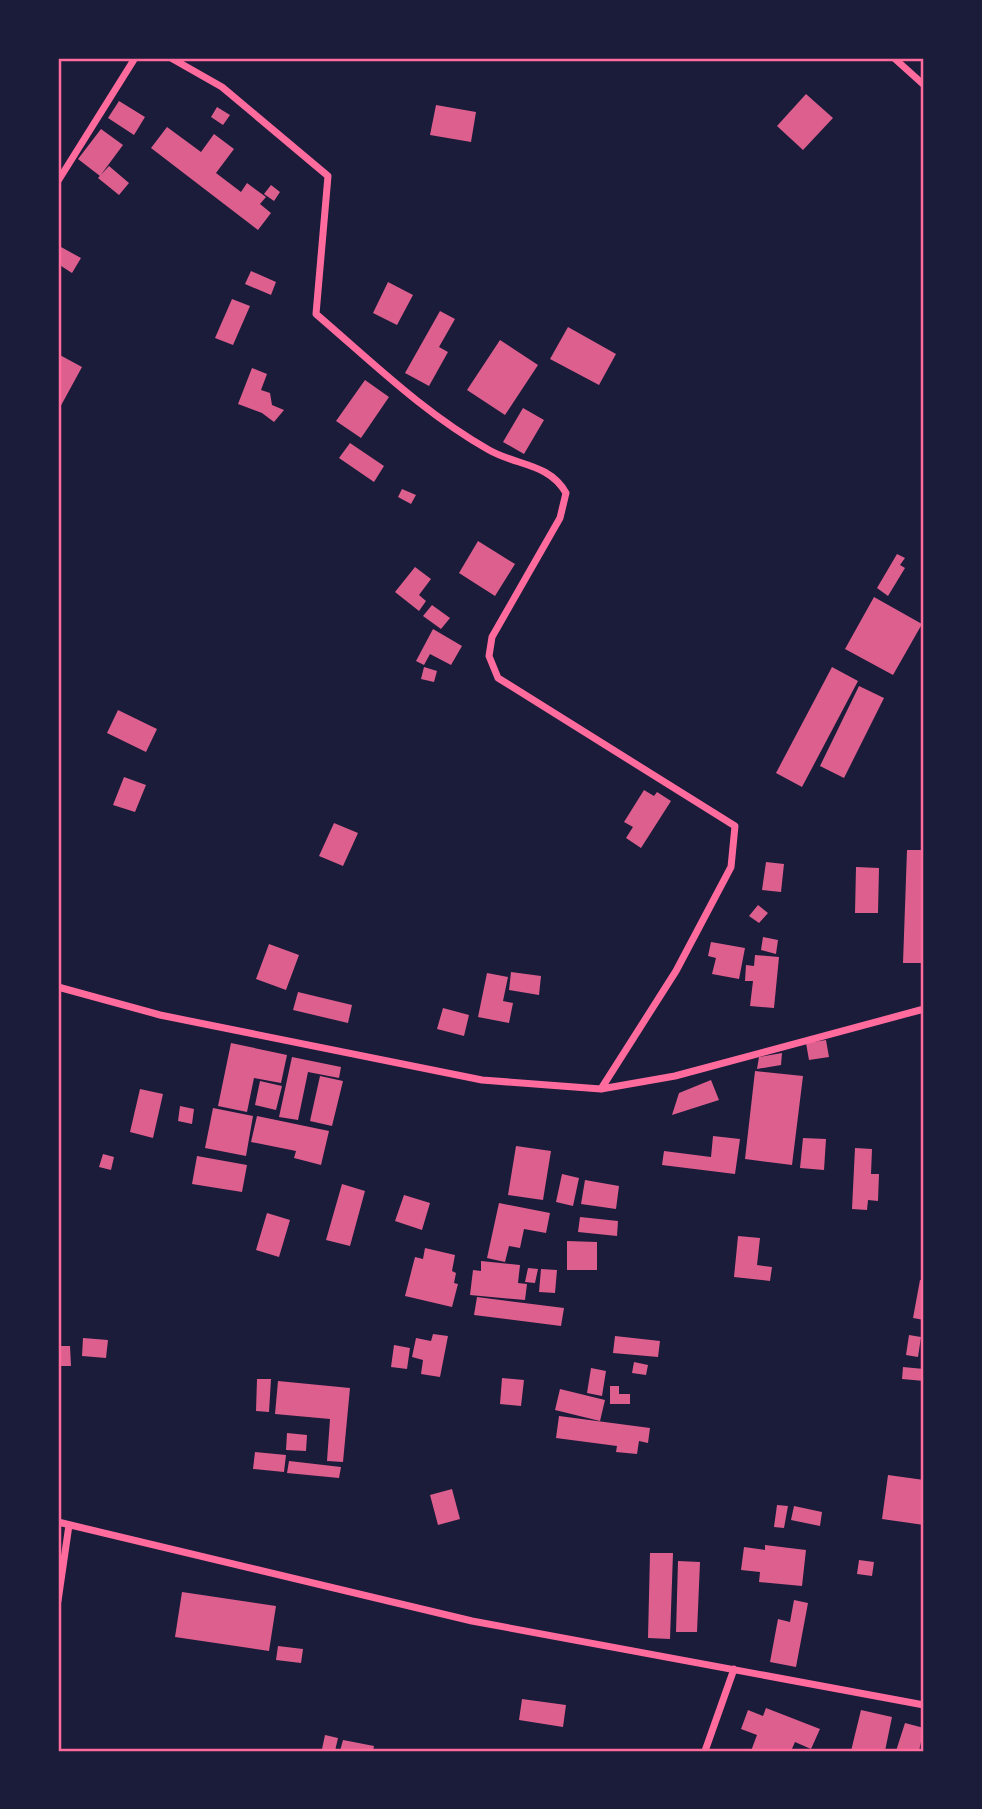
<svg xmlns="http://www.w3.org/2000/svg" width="982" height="1809" font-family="'Source Sans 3',sans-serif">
<rect width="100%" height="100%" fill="#1b1b3a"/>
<path fill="#dd5f8e" d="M806 94 833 118 803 150 777 126Z
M119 101 145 117 134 135 108 118Z
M436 105 476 112 471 142 430 135Z
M217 107 230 115 223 125 211 117Z
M167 127 201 152 214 134 234 149 216 173 241 192 247 183 266 197 260 204 271 213 258 230 151 148Z
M101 129 123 145 100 176 78 159Z
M109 166 129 183 119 195 98 178Z
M271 185 280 192 274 201 264 194Z
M61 247 81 258 72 273 58 264Z
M251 271 276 282 271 295 245 284Z
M388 282 413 295 397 325 373 313Z
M232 299 250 306 233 345 215 338Z
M440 311 455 319 439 347 448 352 429 386 405 373Z
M568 327 616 354 599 385 550 359Z
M500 340 538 365 505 415 467 390Z
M58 354 82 367 58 411Z
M252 368 267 374 261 390 270 393 272 405 284 410 274 422 262 413 238 404Z
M365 380 389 397 361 438 336 421Z
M523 408 544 420 524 454 503 442Z
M350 443 384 466 374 482 339 458Z
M402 489 416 495 411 504 398 497Z
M478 541 515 564 495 596 459 573Z
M897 554 905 558 900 565 905 568 888 596 877 588Z
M415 567 431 579 419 595 426 601 419 611 395 592Z
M874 597 922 624 893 675 845 649Z
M432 605 450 618 441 629 423 616Z
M433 629 462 646 451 665 430 654 424 665 416 661Z
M424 667 437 671 434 682 421 679Z
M832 667 858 681 802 787 776 773Z
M859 686 884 698 844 778 820 766Z
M118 710 157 729 146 752 107 733Z
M124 777 146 785 135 812 113 805Z
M644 790 654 796 657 792 671 801 641 848 626 838 633 827 624 822Z
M334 823 358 833 343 866 319 856Z
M907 850H924V963H903Z
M766 862 784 864 781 892 762 890Z
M856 867 879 868 878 913H855Z
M758 905 768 913 759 923 749 916Z
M763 937 778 940 776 954 761 950Z
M711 942 745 948 739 979 712 974 716 958 708 956Z
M269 944 299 955 286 990 256 979Z
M755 955 779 957 774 1008 750 1006 753 981H745L746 965 754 966Z
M511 972 541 976 539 995 509 990Z
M487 973 508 977 503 1001 513 1003 509 1023 478 1017Z
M298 992 352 1005 348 1023 293 1010Z
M443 1008 469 1015 464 1036 437 1029Z
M826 1040 829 1057 809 1060 806 1043Z
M231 1043 287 1055 281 1083 254 1078 247 1112 218 1106Z
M782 1053 781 1065 757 1069 759 1057Z
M292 1057 341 1067 339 1078 308 1072 298 1120 279 1117Z
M755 1071 803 1076 792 1165 745 1159Z
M320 1076 343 1081 332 1126 310 1121Z
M711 1080 719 1100 672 1115 679 1093Z
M260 1081 282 1086 276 1110 255 1105Z
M140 1089 163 1094 153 1138 130 1132Z
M180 1106 194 1109 192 1124 178 1121Z
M213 1108 253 1116 246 1156 205 1148Z
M257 1116 329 1131 321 1165 294 1158 296 1151 251 1142Z
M713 1136 740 1139 735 1174 662 1165 664 1151 711 1157Z
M803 1138 826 1139 824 1170 800 1168Z
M516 1146 551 1151 543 1200 508 1195Z
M855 1148 872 1149 871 1174H879L878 1201 868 1200 867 1210 852 1209Z
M103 1154 114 1157 111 1170 99 1167Z
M197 1156 247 1165 242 1192 192 1184Z
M562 1174 579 1178 573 1206 556 1202Z
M585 1180 619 1186 616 1209 581 1204Z
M342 1184 365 1191 350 1246 326 1240Z
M404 1195 430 1203 422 1230 395 1221Z
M499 1203 550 1213 546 1233 524 1229 520 1248 509 1246 505 1262 487 1258Z
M267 1213 290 1220 279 1257 256 1250Z
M580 1217 618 1221 617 1236 578 1232Z
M738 1236 760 1238 757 1265 772 1267 770 1281 734 1277Z
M567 1241 597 1242V1270H567Z
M425 1248 455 1255 452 1271 456 1273 454 1283 458 1284 452 1307 405 1296 415 1257 423 1259Z
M481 1261 520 1265 518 1283 527 1284 525 1300 470 1295 473 1270 481 1271Z
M528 1268 538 1269 535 1283 525 1282Z
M541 1269 557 1270 555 1293 539 1292Z
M920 1280H924V1320L913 1318Z
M477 1297 564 1308 561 1326 474 1315Z
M433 1334 448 1336 440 1377 421 1374 423 1360 412 1357 416 1338 431 1341Z
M909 1335 921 1337 918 1357 906 1355Z
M615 1336 660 1341 658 1357 613 1353Z
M83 1338 108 1340 106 1358 82 1356Z
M394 1345 410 1348 407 1369 391 1367Z
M58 1346H70L71 1366H58Z
M634 1362 648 1365 646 1375 632 1373Z
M903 1367 924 1369V1381L902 1379Z
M591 1368 606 1371 602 1396 587 1393Z
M502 1378 524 1380 521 1406 500 1404Z
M257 1379H271L269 1412 256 1411Z
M278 1381 350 1388 343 1462 327 1461 330 1419 275 1414Z
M610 1386H619V1394H630V1404H610Z
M560 1389 605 1400 600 1421 555 1410Z
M559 1416 650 1428 648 1443 639 1441 637 1454 616 1452 617 1446 556 1438Z
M287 1433 307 1435 306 1451 286 1450Z
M255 1452 286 1455 284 1472 253 1469Z
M289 1461 341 1467 339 1478 287 1473Z
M888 1475 924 1480V1525L882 1519Z
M452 1489 460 1519 438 1525 430 1495Z
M777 1505 788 1506 784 1528 774 1527Z
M794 1506 822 1512 820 1526 791 1520Z
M765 1545 806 1550 802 1586 759 1582 760 1572 741 1570 744 1547 765 1550Z
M650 1553H673L670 1639 648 1638Z
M859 1560 874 1562 872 1576 857 1574Z
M678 1561 700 1562 697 1632H676Z
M182 1592 276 1606 269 1651 175 1637Z
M794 1600 808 1603 796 1667 770 1662 778 1619 790 1622Z
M278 1646 303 1649 301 1663 276 1660Z
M522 1699 566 1705 563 1727 519 1720Z
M766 1708 820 1729 811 1749 795 1742 791 1751H751L757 1735 741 1729 748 1710 763 1716Z
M861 1710 892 1717 885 1751H851Z
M905 1723 924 1728 919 1751H896Z
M325 1735 338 1738 335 1751 322 1749Z
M343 1740 374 1746 373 1751H340Z"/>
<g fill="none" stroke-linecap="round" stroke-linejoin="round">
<path stroke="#ff6b9d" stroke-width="7" d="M171 58 222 87 328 176 316 314C372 362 425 414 489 450 517 466 549 463 566 493L560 518 492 637 489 656 498 678 735 826 731 867 676 971 601 1089
M894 58 924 85
M58 181 135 58
M58 987 160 1015 482 1080 601 1089 675 1076 924 1009
M58 1522 472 1621 924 1705
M58 1601 69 1525
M705 1751 734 1669"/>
</g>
<rect width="982" height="1809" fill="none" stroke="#1b1b3a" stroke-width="119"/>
<rect x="60" y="60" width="862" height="1690" fill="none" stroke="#ff6b9d" stroke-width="2.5"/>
</svg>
